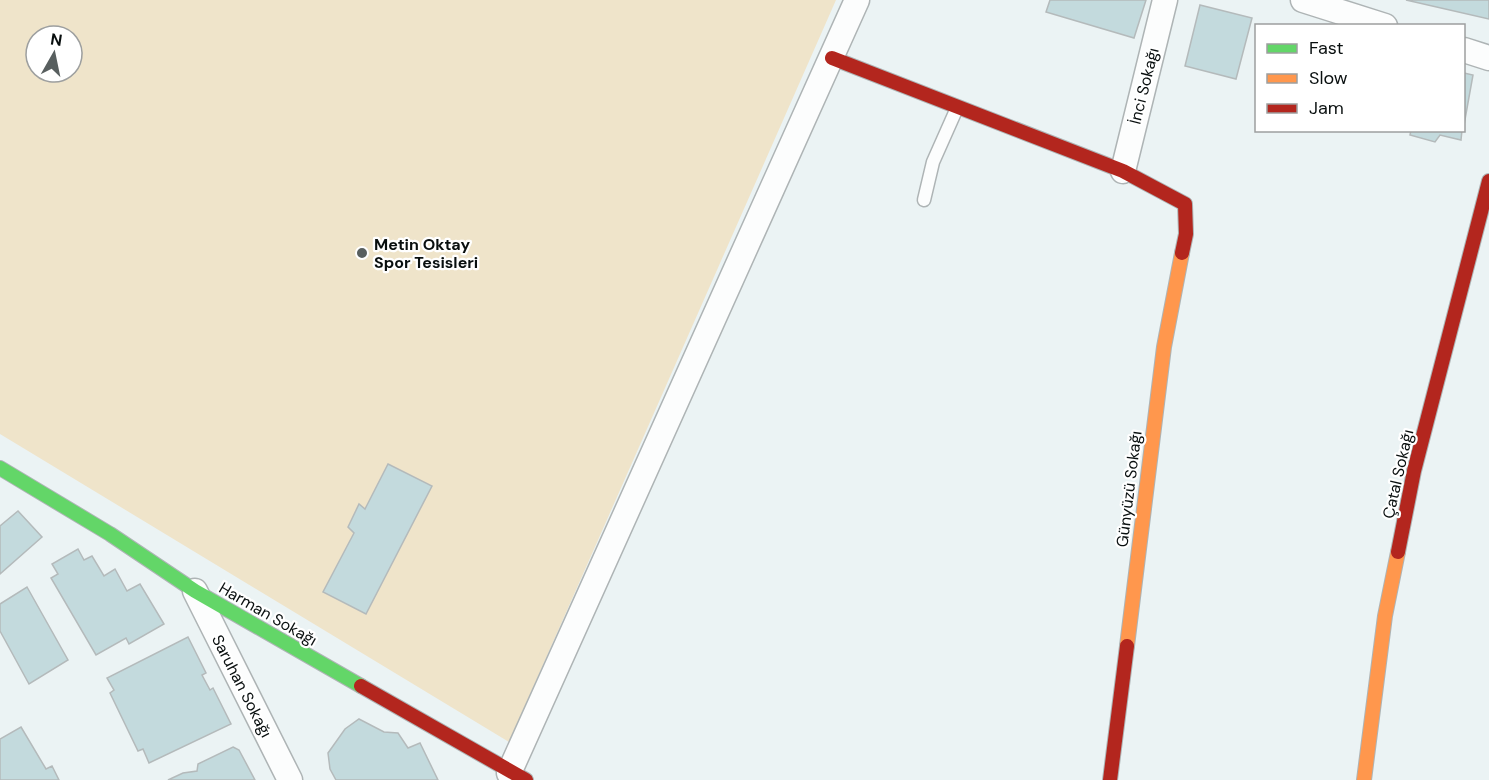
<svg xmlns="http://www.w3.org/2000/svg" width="1489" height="780" font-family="'DM Sans',sans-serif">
<rect width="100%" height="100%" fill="#ebf3f4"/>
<path fill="#efe4ca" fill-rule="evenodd" d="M0 0H836L509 742 0 434ZM36 36H72V72H36Z"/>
<path fill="#c3dadd" stroke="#b4babb" stroke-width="1.5" d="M1050 0H1146L1134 38 1046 12Z
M1406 0H1489V19Z
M1200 5 1252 18 1236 79 1185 66Z
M1464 73 1473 75 1464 125Z
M1411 130H1462L1461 140 1440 135 1435 142 1410 135Z
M388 464 432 486 366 614 323 592 354 533 348 527 359 504 365 509Z
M18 511 42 537 0 574V526Z
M78 549 84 560 92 556 104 576 115 569 127 591 140 584 164 624 129 644 126 638 96 655 51 578 58 574 52 564Z
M27 587 68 660 29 684 0 631V604Z
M188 637 206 673 202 675 210 690 213 688 231 724 149 763 143 749 138 751 110 693 114 690 107 678Z
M359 719 384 732 398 733 408 748 420 743 438 780H336L330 769 328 753 345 729Z
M21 727 46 769 52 766 59 780H0V739Z
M233 747 239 750 255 780H168L183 773 197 771 198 764Z"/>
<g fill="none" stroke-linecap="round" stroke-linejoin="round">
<g stroke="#aeb4b5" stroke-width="15">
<path id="lane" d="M924 200 933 162 957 108"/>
</g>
<g stroke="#aeb4b5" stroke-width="27">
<path id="street" d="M1303 0 1385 26
M1464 50 1489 58
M1123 171 1165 0
M195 591 290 780
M509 773 857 0"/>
</g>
<g stroke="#aeb4b5" stroke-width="16">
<path id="fast" d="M0 468 110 534 195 591 361 686"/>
</g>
<g stroke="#aeb4b5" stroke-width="16">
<path id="slow" d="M1127 646 1164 347 1182 253
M1364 780 1385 616 1398 552"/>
</g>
<g stroke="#aeb4b5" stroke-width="16">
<path id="jam" d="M832 58 1123 171 1185 204 1186 234 1182 253
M1398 552 1414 471 1489 181
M361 686 526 780
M1110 780 1127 646"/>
</g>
<use href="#lane" stroke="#fcfdfd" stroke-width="12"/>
<use href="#street" stroke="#fcfdfd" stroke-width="24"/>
<use href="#fast" stroke="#63d668" stroke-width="14"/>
<use href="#slow" stroke="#ff974d" stroke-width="14"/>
<use href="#jam" stroke="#b3261e" stroke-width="14"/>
</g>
<circle fill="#585f5f" stroke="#fff" stroke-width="2" cx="362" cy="253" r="6"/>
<g text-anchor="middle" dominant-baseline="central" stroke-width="4.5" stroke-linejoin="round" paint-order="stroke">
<g font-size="16" fill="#090f0f" stroke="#fff">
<text transform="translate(1144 86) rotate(-76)">İnci Sokağı</text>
<text transform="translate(1398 474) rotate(-77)">Çatal Sokağı</text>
<text transform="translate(1129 489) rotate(-83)">Günyüzü Sokağı</text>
<text transform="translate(268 614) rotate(30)">Harman Sokağı</text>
<text transform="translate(242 686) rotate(63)">Saruhan Sokağı</text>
</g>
<g font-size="16" font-weight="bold" fill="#090f0f" stroke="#fff" text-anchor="start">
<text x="374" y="244">Metin Oktay<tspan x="374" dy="18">Spor Tesisleri</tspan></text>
</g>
</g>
<rect x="1255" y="24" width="210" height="108" fill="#ffffff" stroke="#9d9f9f" stroke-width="1.5"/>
<rect x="1267" y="44" width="30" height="9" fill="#63d668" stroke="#9d9f9f" stroke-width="1.5"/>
<text x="1309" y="54" font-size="18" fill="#090f0f">Fast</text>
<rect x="1267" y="74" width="30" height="9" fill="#ff974d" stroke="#9d9f9f" stroke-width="1.5"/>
<text x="1309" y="84" font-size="18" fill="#090f0f">Slow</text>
<rect x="1267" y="104" width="30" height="9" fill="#b3261e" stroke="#9d9f9f" stroke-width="1.5"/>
<text x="1309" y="114" font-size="18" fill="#090f0f">Jam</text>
<g transform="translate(54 54) rotate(9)"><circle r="28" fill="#ffffff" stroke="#9d9f9f" stroke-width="1.5"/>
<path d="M0-4.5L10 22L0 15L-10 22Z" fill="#585f5f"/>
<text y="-9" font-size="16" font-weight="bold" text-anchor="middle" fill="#090f0f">N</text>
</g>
</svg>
